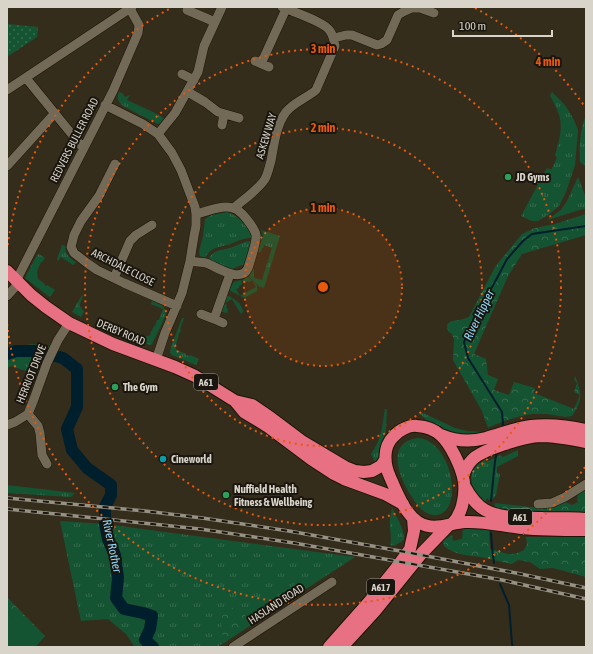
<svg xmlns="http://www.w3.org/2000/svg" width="593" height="654" font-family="'Asap Condensed',sans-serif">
<defs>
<pattern id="grass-tufts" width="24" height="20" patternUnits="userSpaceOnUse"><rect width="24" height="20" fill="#155432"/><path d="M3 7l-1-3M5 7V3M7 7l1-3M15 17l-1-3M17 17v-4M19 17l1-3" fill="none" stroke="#366c4e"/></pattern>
<pattern id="forest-crowns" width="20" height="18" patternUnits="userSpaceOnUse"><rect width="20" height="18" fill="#155432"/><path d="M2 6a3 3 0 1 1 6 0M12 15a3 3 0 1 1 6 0" fill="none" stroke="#366c4e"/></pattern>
<pattern id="garden-dots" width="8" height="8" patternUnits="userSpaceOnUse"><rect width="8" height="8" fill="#155432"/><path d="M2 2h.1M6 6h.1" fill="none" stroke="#366c4e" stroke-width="1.8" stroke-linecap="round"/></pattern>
</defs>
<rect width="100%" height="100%" fill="#352d1c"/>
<path fill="url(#grass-tufts)" d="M119 92 122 93 125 97 130 95 127 100 155 113 165 119 161 123 158 124 125 107C119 103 116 100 119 92Z
M552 92 565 105 574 120 578 130 575 165 566 192 559 206 548 215 538 221H532L521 216 547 168 551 170 557 158 555 155C559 141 564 126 558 112 556 106 552 100 550 95Z
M586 115V166L580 162C579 146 580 130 586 115Z
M578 177 586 198V208L547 220 561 210 567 201Z
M227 212C238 215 250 228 252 238 244 238 240 240 233 243 221 248 212 245 205 258L200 256 199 252 203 236 205 219 212 215Z
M586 214V222L573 226 570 219Z
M261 230 280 236 264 288 258 286V285L249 277 253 269H254V278L262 280 272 248 264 245 263 248H262L261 252H258L263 236Z
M249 241H251L244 264 232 269 208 260C214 248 222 251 233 247 238 245 243 242 249 241Z
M62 245 65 246C65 254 69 258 76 262L73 265 61 257 58 261 57 259Z
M39 254 45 258 42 262H41L37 271 38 279 44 283V284L46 286 47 285 55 290 50 297 25 278 37 255Z
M248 277 257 285V291L244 298 229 290 234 282 241 280 242 284 239 286V288L236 289 240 296 256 287 252 280 249 282 248 281 245 283 242 280Z
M82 295 83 296 79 306 82 308 81 309 84 311 81 317 72 312Z
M227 295C234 299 241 302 243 311L241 314 232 299 225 303 227 306 226 307 228 310 227 311 228 312 226 313 220 311Z
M152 301 163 306 166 311 165 317 152 344 150 345 126 336 129 330 136 334V333L142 335 144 337 151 335 150 334 154 326H155L157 320H159L163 309 151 304Z
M182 318H184L180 329 181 330 180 333H179L176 345 175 346 177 351H179L186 354V355L189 356 190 355 199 359 196 365 172 355 170 353 171 347Z
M38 344 49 346 35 374 11 366 7 368V349L15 346Z
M385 409H387C386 424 387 452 375 462L371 454C382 439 382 426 385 409Z
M421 412 455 428 467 431 483 432C467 437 446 433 431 425 427 422 424 417 420 414V413Z
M418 438C443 440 456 478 451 499 450 504 448 509 444 512 439 516 432 516 427 513 420 510 416 503 412 497 400 480 384 442 418 438Z
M518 450V456L497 467V473L500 474 496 495 491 501 487 498 484 504C475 496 468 482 473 470 475 464 480 462 484 459L486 462 501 455 503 457Z
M7 485 75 493 71 497 7 493Z
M392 508C397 518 404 528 404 540L394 546 390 545C392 538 390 533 390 525 389 520 391 514 392 508Z
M60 521 105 524 355 557 217 647H135L126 634 108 619 81 621Z"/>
<path fill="url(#forest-crowns)" d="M570 219 573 226 586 222V235L522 254 508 276 474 354 486 359 488 375 498 379 494 390 509 395 514 382 535 388 534 393 574 409 580 395 574 392 577 383 574 380 575 376C582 394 583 399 572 416 563 418 556 415 547 414 543 414 538 414 534 414 524 414 496 423 488 428L482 411 453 360 454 340 452 334 448 331 447 325C450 320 453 321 459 320 462 320 465 318 469 317L495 267 522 234 535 228 555 224Z
M586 489V515L536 514 494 509 495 503 530 507H538L565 502 572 505 578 502 577 494Z
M475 528 489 529 490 549C504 552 510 558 524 550L527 544 526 537H586V577L553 568 540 569 530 562 518 560 512 564C501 562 491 559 480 557 467 555 455 555 444 546L443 540 452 535 453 541 462 539 463 529Z
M7 597 45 636 35 647H7Z
M224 605C240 610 243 610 251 625L224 643 221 624Z"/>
<path fill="url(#garden-dots)" d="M7 24 38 27 37 37 7 57Z"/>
<path fill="#155432" d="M19 613 45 636 35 647H7V625Z"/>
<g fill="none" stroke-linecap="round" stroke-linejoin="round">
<path stroke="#001f2c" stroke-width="2" d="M502 429 503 424 502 412 468 358 464 342 476 315 496 280 507 259 523 241 532 234 586 226
M491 501 495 461 497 451
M491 533 492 547 494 563
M500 584 509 605 512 644 513 647"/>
<path stroke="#001f2c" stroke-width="12" d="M7 354 16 351H35L63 358 77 369V407L67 429 72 450 87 468 111 485V495L105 507V524L108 539 115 555 118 578 116 598 124 609 143 613 152 616 150 629 145 640 153 647"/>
<g stroke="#1d1505" stroke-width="10">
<path id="minor" d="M187 10 215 22
M334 38 346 35H352L377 45 381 44 387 40 398 15 403 12 412 8H420L434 13
M255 61 269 67
M261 64 286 9
M182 74 194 80
M26 78 83 148
M7 90 132 7
M188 92 205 102 218 112 239 118
M105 105 143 124 158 134 172 153 181 170 195 207 196 214V226L194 236 190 261 182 293 165 333 156 360
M222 125 224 114
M158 134 175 113 198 72 204 46 222 7
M115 164 99 196 81 221 74 235 71 247 74 253 87 263 97 270 124 283 177 306
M7 166 55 113
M234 208C243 200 259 189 265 179 268 174 269 167 271 161 274 145 276 125 286 112 294 102 307 98 316 90L335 46C334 40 333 35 330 31 325 22 293 12 282 7
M190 261C195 262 201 262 206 263 217 267 241 284 248 268 250 261 257 242 256 235 255 229 245 216 240 212 237 209 231 207 226 207 216 207 206 212 196 214
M114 278 130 241 136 235 152 225
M16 281 113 91 138 33 139 25 129 7
M7 296 19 283
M201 314 214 319
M223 323 214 319 230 274
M28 414 38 426 40 433 42 455 47 464
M7 425 15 422 28 414 34 399 47 363 58 340 69 323
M538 504 552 503 565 497 586 484
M233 647 332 582"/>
</g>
<g stroke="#1d1505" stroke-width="14">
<path id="highway" d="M7 271 31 295 46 307 69 323 113 344 175 367 195 376 235 401 244 412 267 426 311 459 334 474 344 479 385 494 403 504
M235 401 252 405 271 418 303 442 345 467 355 471 364 472 372 471 381 466 385 460
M441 435C455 441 471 442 486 438 501 434 515 428 531 426 549 424 568 426 586 430
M463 476C465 470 468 464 472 460 482 449 525 437 539 436 555 436 571 439 586 442
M465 487C470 496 476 505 485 510 502 519 524 517 543 518 557 518 572 518 586 519
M452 524C457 519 460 513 462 506 467 487 464 474 455 456 447 440 438 427 417 426 409 425 399 430 393 437 383 447 384 464 390 477 396 491 405 514 418 522 434 532 449 523 465 522 484 521 503 526 522 528 543 530 565 530 586 530
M329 647 369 602 397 567 410 549 414 531 413 518
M342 647 375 611 422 553 449 525"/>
</g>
<use href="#minor" stroke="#726956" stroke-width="9"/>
<use href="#highway" stroke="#e77183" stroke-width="12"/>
<g stroke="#969183" stroke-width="3.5">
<path id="rail" d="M7 498 145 511 202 518 289 531 400 551 516 573 586 588
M7 509 95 518 200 529 294 543 502 580 586 599"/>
</g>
<use href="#rail" stroke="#1a160f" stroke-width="2" stroke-dasharray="6" stroke-linecap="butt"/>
</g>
<circle cx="323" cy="287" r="79" fill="#e8590c" fill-opacity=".12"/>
<g fill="none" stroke="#e8590c" stroke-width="2" stroke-dasharray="2 4">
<circle cx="323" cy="287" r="79"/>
<circle cx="323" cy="287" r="159"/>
<circle cx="323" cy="287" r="238"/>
<path d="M585 467A318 318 0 0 1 7 323M7 251A318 318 0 0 1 171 8M475 8A318 318 0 0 1 585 107"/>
</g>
<g fill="#2e9e5b" stroke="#1a160f" stroke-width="1.5">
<circle cx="508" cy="177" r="4"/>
<circle cx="115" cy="387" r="4"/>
<circle cx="226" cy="495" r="4"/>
</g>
<circle fill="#0f9aa8" stroke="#1a160f" stroke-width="1.5" cx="163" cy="459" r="4"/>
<g text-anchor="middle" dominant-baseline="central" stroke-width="4" stroke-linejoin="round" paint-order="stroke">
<g fill="#1a160f" stroke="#9f9b91" stroke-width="1">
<rect x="194" y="374" width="24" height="16" rx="3"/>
<rect x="508" y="509" width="24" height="16" rx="3"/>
<rect x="367" y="579" width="28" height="16" rx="3"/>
</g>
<g font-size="10" font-weight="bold" fill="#d8d4c9">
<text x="206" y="382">A61</text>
<text x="520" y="517">A61</text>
<text x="381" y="587">A617</text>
</g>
<g font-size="11" fill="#d8d4c9" stroke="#1a160f">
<text transform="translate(266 136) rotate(-73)">ASKEW WAY</text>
<text transform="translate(74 140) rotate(-63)">REDVERS BULLER ROAD</text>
<text transform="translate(123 267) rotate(27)">ARCHDALE CLOSE</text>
<text transform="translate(121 332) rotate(23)">DERBY ROAD</text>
<text transform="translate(31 374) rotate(-68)">HERRIOT DRIVE</text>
<text transform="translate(276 604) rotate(-33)">HASLAND ROAD</text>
</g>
<g font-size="11" font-weight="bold" fill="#d8d4c9" stroke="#1a160f" text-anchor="start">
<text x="516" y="177">JD Gyms</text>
<text x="123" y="387">The Gym</text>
<text x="171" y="459">Cineworld</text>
<text x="234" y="489">Nuffield Health<tspan x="234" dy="13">Fitness &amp; Wellbeing</tspan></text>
</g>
<g font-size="12" font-style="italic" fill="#92d9fa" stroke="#1a160f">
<text transform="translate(479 315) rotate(-64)">River Hipper</text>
<text transform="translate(112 546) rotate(78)">River Rother</text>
</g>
</g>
<circle cx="323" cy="287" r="6" fill="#e8590c" stroke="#1a160f" stroke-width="2"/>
<g font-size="12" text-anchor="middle" font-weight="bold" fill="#e8590c" stroke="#1a160f" stroke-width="4" stroke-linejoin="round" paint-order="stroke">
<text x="323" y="53">3 min</text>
<text x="548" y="66">4 min</text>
<text x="323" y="132">2 min</text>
<text x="323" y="212">1 min</text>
</g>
<rect width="593" height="654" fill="none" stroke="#d8d4c9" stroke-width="16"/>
<path d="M453 30v6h99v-6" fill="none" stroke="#d8d4c9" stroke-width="2"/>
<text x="459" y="30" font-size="12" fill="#d8d4c9" stroke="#1a160f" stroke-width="3" paint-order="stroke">100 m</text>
</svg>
